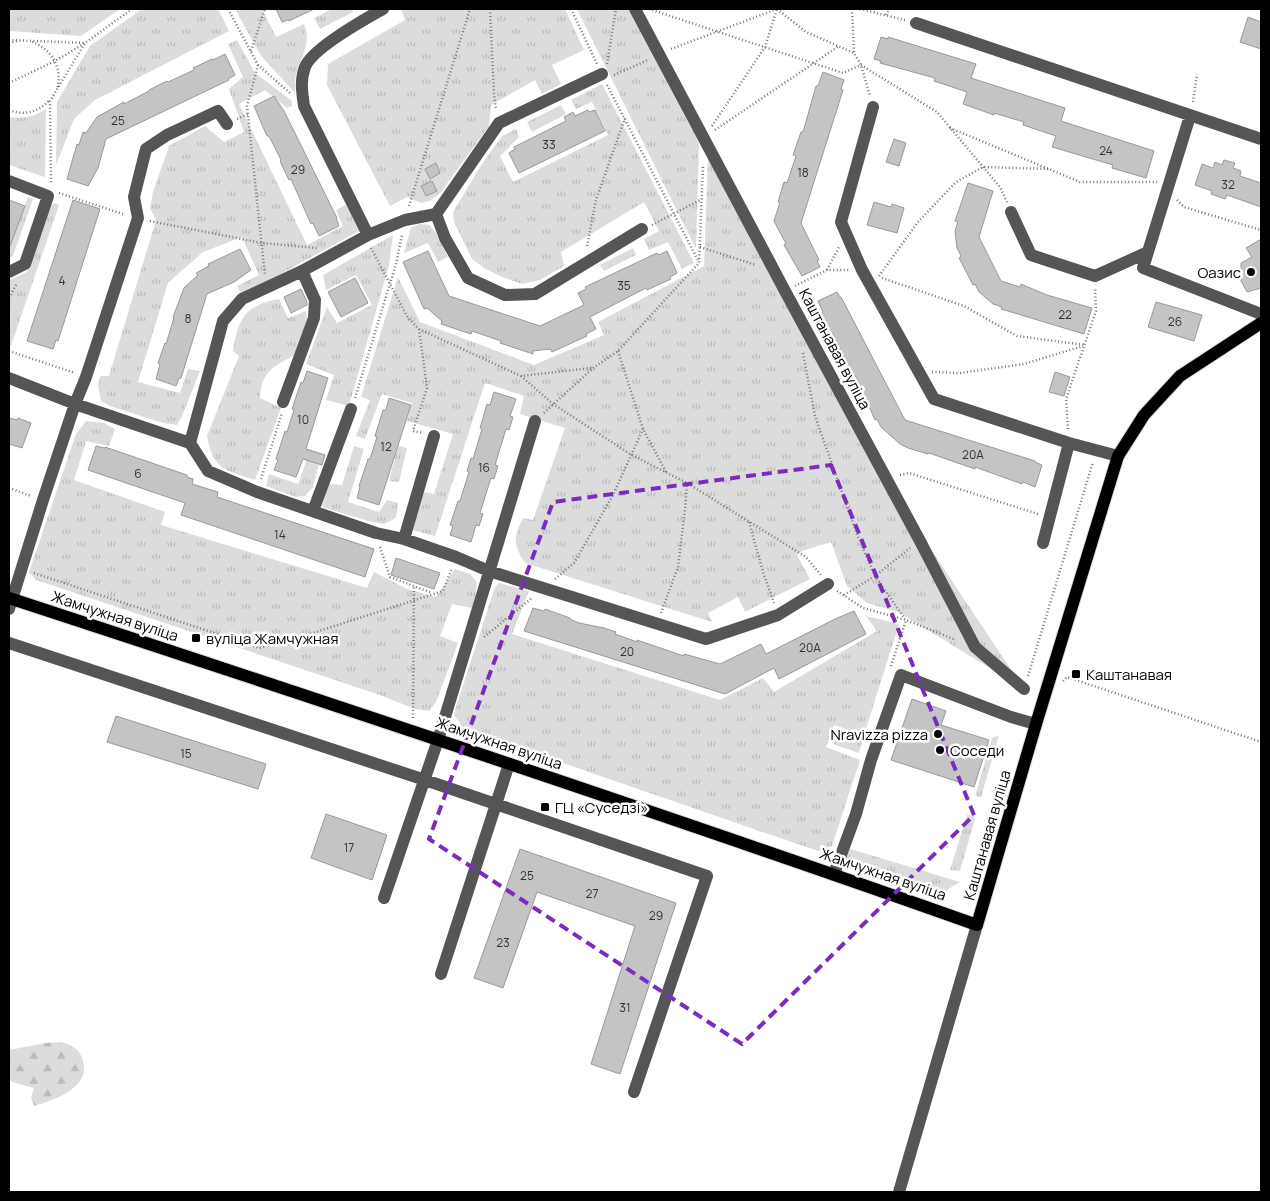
<svg xmlns="http://www.w3.org/2000/svg" width="1270" height="1201" font-family="Manrope,sans-serif">
<defs>
<pattern id="grass-tufts" width="24" height="20" patternUnits="userSpaceOnUse" patternTransform="scale(1.25)"><rect width="24" height="20" fill="#dcdcdc"/><path d="M3 7l-1-3M5 7V3M7 7l1-3M15 17l-1-3M17 17v-4M19 17l1-3" fill="none" stroke="#bbb"/></pattern>
<pattern id="forest-firs" width="22" height="20" patternUnits="userSpaceOnUse" patternTransform="scale(1.25)"><rect width="22" height="20" fill="#dcdcdc"/><path d="M5 1l3.5 6h-7zM16 11l3.5 6h-7z" fill="#bbb"/></pattern>
</defs>
<rect width="100%" height="100%" fill="#fff"/>
<path fill="url(#grass-tufts)" d="M9 9H120L81 36 9 31Z
M142 9H218L229 31 95 100 74 119 56 165 57 102 90 46Z
M235 9H262L276 37 304 24C313 47 298 59 295 80 295 84 295 89 295 93L261 56Z
M332 9H351L353 12 320 29 314 18Z
M401 9H565L584 50 552 65 561 84 542 94 535 80 491 105 489 126 441 192 430 201 421 203 407 197 390 206 327 85 328 64 405 20Z
M577 9H628L699 143 696 249Z
M237 40 255 73 292 101V106L287 108 265 90 239 104 307 245 343 226 336 210 346 205 359 231 242 295 237 286 259 275 242 237 203 252 168 283 138 382 180 393 188 369 200 371 182 416 177 425 163 423 110 406 101 401 98 386 100 376H109L156 220 150 208 153 192 169 146 205 126 224 142 244 132 229 89 243 77 228 44Z
M602 84 694 263 682 269 668 242 649 250 644 239 659 231 644 202 561 252 564 266 540 280 522 284 500 276 484 268 472 259 454 222 453 212 480 167 502 136 516 129 519 137 500 156 513 182 608 135 592 102 576 109 571 100Z
M561 105 566 114 532 132 527 122Z
M46 109 45 177 9 165V117C23 119 34 117 46 109Z
M708 157 874 464 1024 689 898 612 867 603 847 586 831 542 802 551 797 555 810 579 745 612 738 597 708 613 712 622 525 563C513 544 513 538 523 518L533 520 565 428 520 414 524 396 485 383 435 536 412 530 423 492 434 494 453 434 407 421 412 403 382 394 365 439 356 436 370 400 361 397 398 277 420 322 534 365 604 335 598 322 704 266Z
M28 197 33 199 13 256 9 259V245Z
M54 203 59 205 11 346H9V280L27 272 49 207Z
M420 224 430 225 436 233 448 257 438 262 428 243 404 253 411 227Z
M393 235 389 265 349 406 326 400 334 375 306 364 327 307 337 323 372 305 356 275 326 290 323 275Z
M633 248 636 255 604 271 600 265Z
M279 299 288 318 306 311 307 320 295 355C274 366 261 372 260 398L281 408 255 480C225 470 213 470 207 436L239 356 233 351C238 319 245 305 279 299Z
M86 421 104 423 115 429 109 446 86 441 74 480 165 512 161 525 367 588 374 572 407 589 436 597 455 569 470 574 477 582 475 600 472 608 452 604 440 636 458 643 436 702 429 711 415 709 380 695 36 580 29 572 76 434Z
M354 446 364 449 348 502 379 512 387 500 398 503 396 518 384 524 372 522 322 507 329 484 342 485Z
M398 446 407 448 399 482 389 481Z
M307 459 319 463 313 487 305 496 296 497 266 486 269 474 298 484Z
M499 583 529 591 512 634 720 700 763 678 774 692 877 631 866 616 899 624 864 735 834 725 826 747 860 760 832 846 818 851 464 729 454 715 456 707 495 587Z
M838 730 863 739 859 753 833 744Z
M999 735 981 797 975 796 992 738Z
M967 815H974L975 819 960 871 950 870Z
M844 847 960 882 945 891H931L848 863 845 856Z"/>
<path fill="url(#forest-firs)" d="M61 1042C72 1045 80 1049 83 1061 91 1088 54 1100 34 1106L31 1097 34 1088 12 1082 9 1079V1050L45 1043Z"/>
<path fill="#c4c4c4" stroke="#999" d="M276 9H314L289 21 288 20 282 22Z
M1248 17 1261 22V49L1240 42Z
M881 37 888 39V37L976 64 971 78 1065 108 1061 121 1154 151 1146 178 1112 168 1113 165 1052 147 1056 136 1023 125 1024 122 994 113V115L963 104 967 92 934 81 935 78 880 63 881 61 874 59Z
M225 54 235 75 228 79 229 80 106 139 98 168 88 186 67 179 77 144 79 145 83 132 86 133 97 117 124 102V104L149 91V90L167 81 168 82 194 70 193 68 212 59 213 60Z
M823 72 844 80 841 89 843 90 801 223 819 260 817 261 820 267 802 276 784 245 786 244 774 221 780 202H778L784 182 787 183 796 156 793 155 801 132H803L816 86H818Z
M274 96 284 111 337 218H336L339 226 319 236 313 223 311 224 291 179 289 180 280 161 281 160 269 136H267L263 127 254 106Z
M588 110 589 112 595 110 605 131 519 173 509 153 515 149 514 147 566 121 564 117 573 112 575 116Z
M894 139 906 143 899 166 886 162Z
M1224 160 1235 163 1233 168 1241 171 1240 176 1261 183V207L1227 195 1225 199 1211 194 1212 191 1195 185 1202 164 1213 168 1215 162 1222 165Z
M436 163 440 173 430 179 425 169Z
M432 181 437 191 426 196 421 186Z
M968 183 993 191 979 237 1001 281 1020 287 1021 284 1047 295 1092 308 1084 334 1001 309 1002 307 993 304 979 292 975 284 973 285 959 258 961 256 957 248 955 231 958 222 955 221Z
M9 200 25 206 10 246H9Z
M73 200 100 209 58 341 56 340 53 349 27 341Z
M874 202 891 207 892 204 904 208 897 233 867 225Z
M1261 239V288L1247 292 1241 281V263L1252 257 1246 248Z
M240 249 251 270 234 282 207 294 181 378H179L176 386 156 379 160 364 158 363 165 343 166 344 174 318 173 317 184 288 198 275 196 273 209 266 208 264Z
M428 251 449 296 540 326 584 305 578 293 586 289 585 287 657 253 659 255 667 251 677 273 670 277 671 279 647 290 646 288 590 317 596 329 586 334 587 336 552 352 550 349 533 351V354L500 343 501 341 472 331 471 334 441 324 442 321 427 308 424 309 403 262Z
M355 278 368 303 341 317 328 292Z
M301 289 307 302V305L291 313 284 297Z
M837 292 840 297H841L905 420 1035 461V462L1042 465 1035 487 1023 482 1022 484 975 467V469L929 453 928 454 908 448 900 444 881 427 877 419 875 420 855 375 853 376 832 332H831L821 314 823 312 818 301Z
M1156 302 1202 315 1194 341 1148 327Z
M307 371 328 378 306 449 325 455 322 465 303 459 296 477 274 470 278 460 276 459 285 431 287 432 294 410 292 409 301 382 303 383Z
M1055 372 1070 377 1064 396 1049 392Z
M494 392 516 399 510 416 513 417 509 430 506 429 495 465 498 466 494 479 491 478 480 513 483 514 479 526 476 525 471 542 450 535 453 526 450 525 458 501H460L469 472 467 471 471 458 473 459 482 429 480 428 487 404 490 405Z
M389 398 411 405 379 505 357 498 360 487 359 486 368 459H370L377 437 375 436 383 410H386Z
M9 418 17 420 18 418 31 423 22 448 9 444Z
M96 446 105 448V447L187 475V477L193 479 192 484 218 492 217 497 374 549 365 577 181 515 185 503 88 470Z
M396 558 440 573 434 589 391 575Z
M533 608 544 611 545 609 570 618V619L579 623 604 628 616 632 615 634 637 642V640L684 656V654L720 664 761 644 766 654 837 618 854 611 866 634 779 679 774 668 725 694 524 631Z
M912 699 946 711 941 725 989 740 974 787 891 760Z
M116 716 266 764 258 789 107 742Z
M326 814 387 835 372 880 311 858Z
M520 849 676 903 620 1074 591 1064 635 926 537 892 503 988 474 978Z"/>
<g fill="none" stroke-linecap="round" stroke-linejoin="round">
<g stroke="#dbdbdb" stroke-width="14">
<path id="major" d="M9 598C333 704 656 811 977 925L1036 724 1118 456 1144 415 1180 376 1261 323"/>
</g>
<path stroke="#777" stroke-width="2.5" stroke-dasharray="1 2.5" stroke-linecap="butt" d="M228 9 258 65 290 93
M490 9 494 95 496 109
M571 9 597 64
M649 9 843 73 861 65
M777 9 806 32 854 53 861 65 870 96
M852 9 854 53
M860 9 905 20
M886 15 889 9
M9 40 85 43 50 101 51 184
M32 42C52 49 63 69 57 89
M9 43 17 41
M671 49 777 9
M251 51 265 9
M607 64 616 9
M258 65 247 106 265 276
M861 65 937 112 1000 187 1007 202
M614 75 648 60
M9 83 55 61 85 43 132 9
M607 85 699 262
M1193 102 1197 74
M9 110C25 116 38 112 50 100
M237 119 248 114
M712 126 765 47 777 9
M950 128 1080 182H1157
M715 130 839 46
M59 193 123 214
M1177 200 1184 207 1261 230
M409 206 470 9
M150 221 262 243 317 248
M652 225 702 199
M587 246 596 200 625 118
M700 247 756 265
M371 248 408 318 419 329 521 376 591 368
M827 270 839 247
M879 276 918 222 956 182 983 167 1049 169
M882 278 964 306 1017 336 1085 345
M795 286 827 270H849
M9 298 17 283
M419 329 427 388 413 431 423 433
M9 351 75 373
M618 351 643 429 666 472
M803 353 815 416 858 537 875 576 905 619
M932 372 960 373 1024 364 1083 346
M521 376 553 404 630 454 687 483 806 557 821 575
M355 398 396 264 402 235
M544 413 593 368 618 351 699 263 703 165
M1068 429 1066 399 1096 311 1095 287
M900 475 909 473 1038 514
M261 479 282 413
M9 488 31 496
M749 522 763 572 774 603
M380 547 390 577 432 593
M34 573 259 648 285 642 443 591 452 568
M555 579 574 563 613 495 643 429
M837 591 863 608 906 620 956 640
M844 595 875 576 910 548
M661 613 678 567 685 509 687 483
M484 637 532 598
M891 666 906 620
M1028 676 1093 462
M1063 681 1067 677 1261 742
M413 718 414 587"/>
<path stroke="#555" stroke-width="12" d="M383 9C365 19 312 49 305 67 300 80 302 92 304 106L368 235 405 220 436 214 445 238 468 278 505 295 535 294 642 229
M635 9 785 291 920 541 975 647 1024 689
M916 23 1261 139
M873 107 841 222 862 270 934 399 1069 443 1118 456
M1190 116 1143 268 1261 314
M9 181 48 196 25 264 9 272
M1011 212 1031 255 1095 276 1148 252
M436 214 499 123 602 74
M9 378 75 404 190 443 208 471 257 492 376 533 404 539 456 557 489 571 706 639 778 615 828 584
M283 402 314 318 315 300 302 271
M190 443 223 321 242 299 302 271 368 235
M313 511 351 409
M404 539 434 436
M1043 543 1069 443
M9 609 43 500 75 404 86 377 138 218 134 197 146 149 167 135 218 111 227 124
M9 643 425 780 707 876 634 1092
M834 874 856 814 871 760 901 675 1011 717 1036 724
M384 898 438 740 535 421
M441 974 509 764
M899 1192 977 925"/>
<use href="#major" stroke="#000" stroke-width="12"/>
</g>
<path fill="none" stroke="#7b2cbf" stroke-width="4" stroke-dasharray="10 6" stroke-linejoin="round" d="M831 465 974 815 742 1044 429 839 553 502Z"/>
<g fill="#000" stroke="#fff" stroke-width="2">
<circle cx="1251" cy="272" r="5"/>
<rect x="191" y="633" width="10" height="10" rx="2.5"/>
<rect x="1071" y="669" width="10" height="10" rx="2.5"/>
<circle cx="938" cy="734" r="5"/>
<circle cx="940" cy="750" r="5"/>
<rect x="540" y="802" width="10" height="10" rx="2.5"/>
</g>
<g text-anchor="middle" dominant-baseline="central" stroke-width="5" stroke-linejoin="round" paint-order="stroke">
<g font-size="12" fill="#313131">
<text x="118" y="120">25</text>
<text x="549" y="144">33</text>
<text x="1106" y="150">24</text>
<text x="298" y="169">29</text>
<text x="803" y="172">18</text>
<text x="1228" y="184">32</text>
<text x="62" y="280">4</text>
<text x="624" y="285">35</text>
<text x="1065" y="314">22</text>
<text x="188" y="318">8</text>
<text x="1175" y="321">26</text>
<text x="303" y="419">10</text>
<text x="386" y="446">12</text>
<text x="973" y="454">20А</text>
<text x="484" y="467">16</text>
<text x="138" y="473">6</text>
<text x="280" y="534">14</text>
<text x="810" y="647">20А</text>
<text x="627" y="651">20</text>
<text x="186" y="753">15</text>
<text x="349" y="847">17</text>
<text x="527" y="875">25</text>
<text x="592" y="893">27</text>
<text x="656" y="915">29</text>
<text x="503" y="942">23</text>
<text x="625" y="1007">31</text>
</g>
<g font-size="15" fill="#000" stroke="#fff" text-anchor="start">
<text x="1241" y="272" text-anchor="end">Оазис</text>
<text x="206" y="638">вуліца Жамчужная</text>
<text x="1086" y="674">Каштанавая</text>
<text x="928" y="734" text-anchor="end">Nravizza pizza</text>
<text x="950" y="750">Соседи</text>
<text x="555" y="807">ГЦ «Суседзі»</text>
</g>
<g font-size="15" fill="#000" stroke="#fff">
<text transform="translate(835 349) rotate(62)">Каштанавая вуліца</text>
<text transform="translate(115 616) rotate(18)">Жамчужная вуліца</text>
<text transform="translate(499 743) rotate(19)">Жамчужная вуліца</text>
<text transform="translate(987 835) rotate(-74)">Каштанавая вуліца</text>
<text transform="translate(883 874) rotate(19)">Жамчужная вуліца</text>
</g>
</g>
<rect width="1270" height="1201" fill="none" stroke="#000000" stroke-width="20"/>
</svg>
